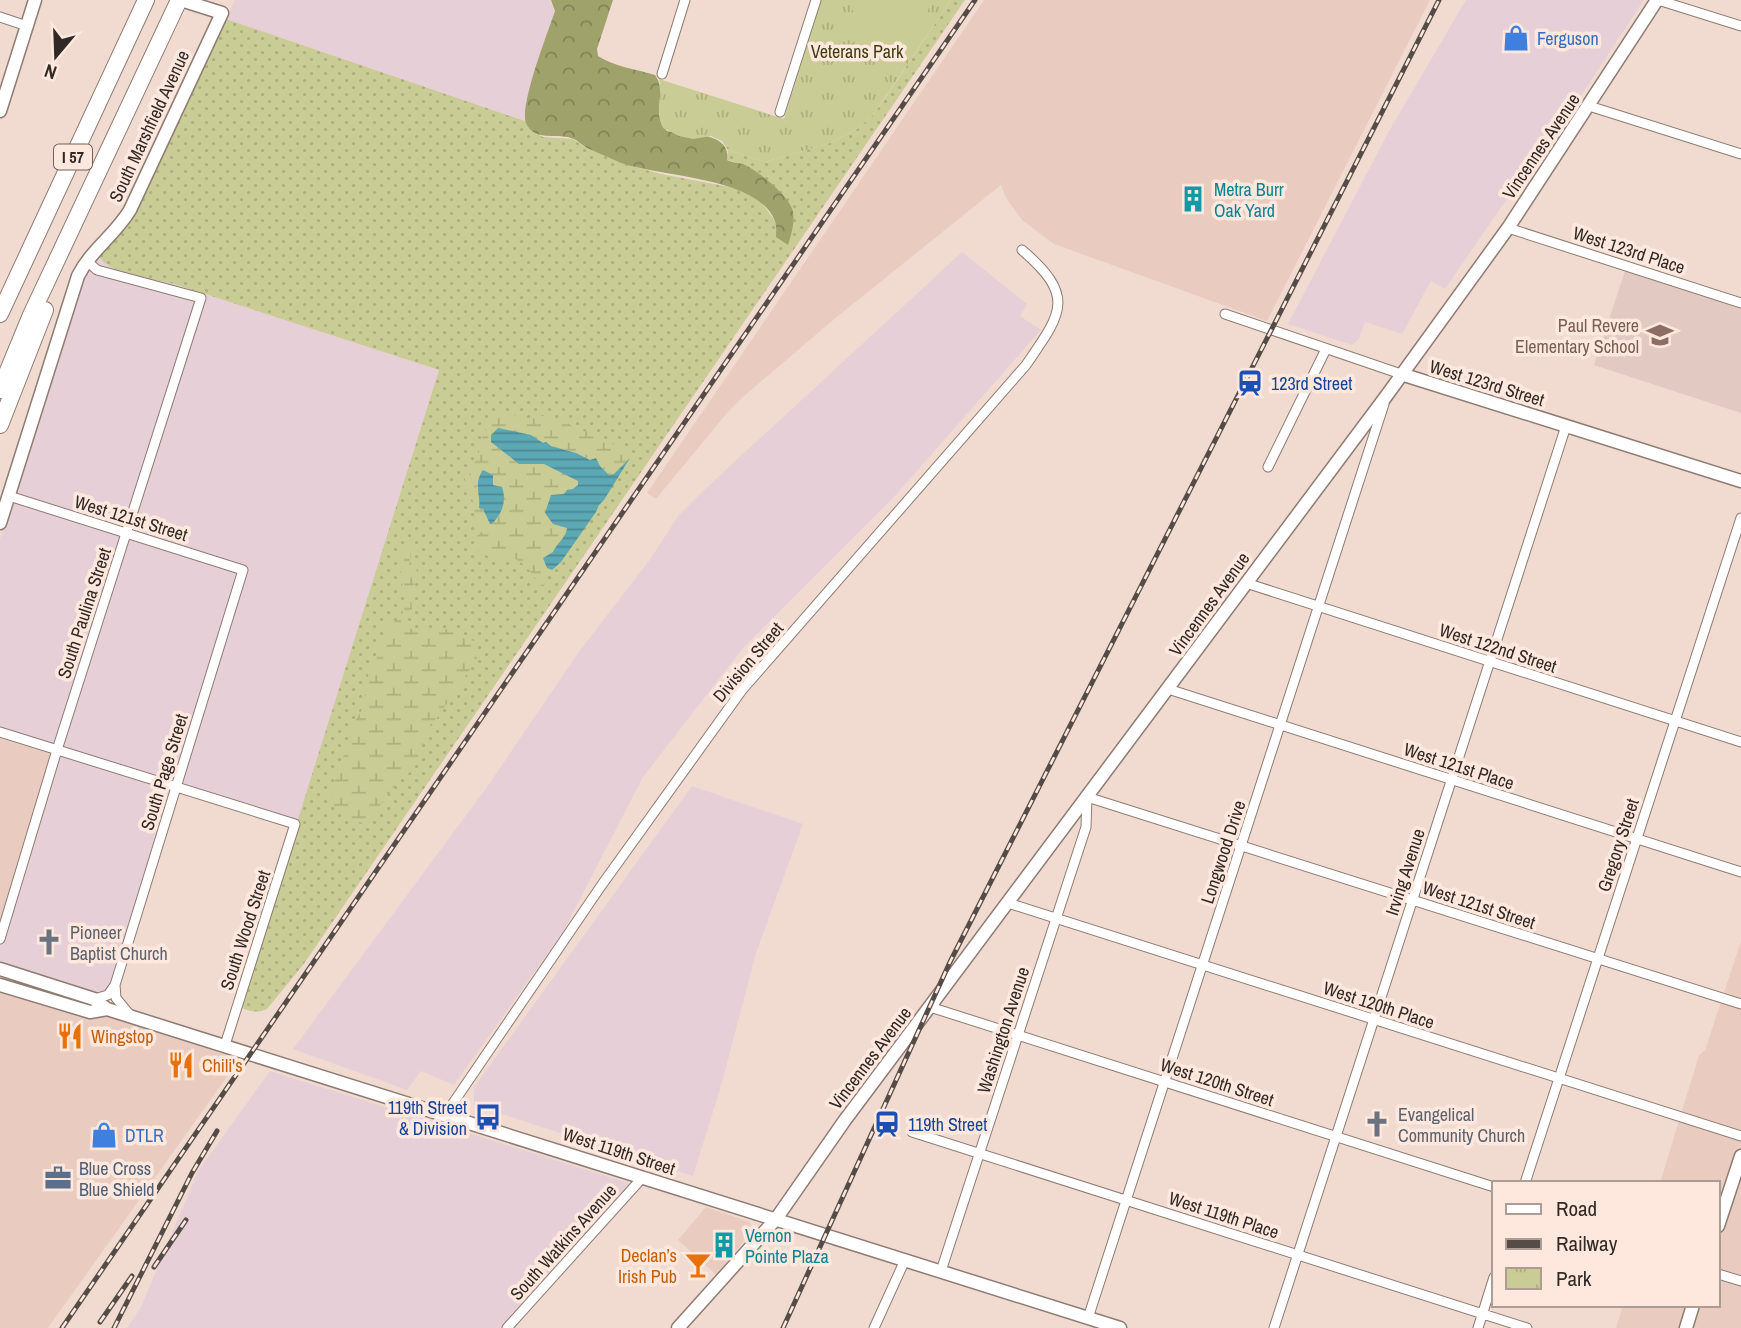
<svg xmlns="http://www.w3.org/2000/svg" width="1741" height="1328" font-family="'Archivo Narrow',sans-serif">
<defs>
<pattern id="grass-dots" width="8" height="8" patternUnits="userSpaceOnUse" patternTransform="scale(1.75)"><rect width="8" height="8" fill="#c9cc94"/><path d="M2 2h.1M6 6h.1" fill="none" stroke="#adaf7f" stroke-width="1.8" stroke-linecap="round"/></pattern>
<pattern id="forest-crowns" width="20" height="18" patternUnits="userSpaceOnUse" patternTransform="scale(1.75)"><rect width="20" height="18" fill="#9fa26a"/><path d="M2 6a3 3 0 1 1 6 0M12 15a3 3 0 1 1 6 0" fill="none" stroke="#828457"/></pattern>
<pattern id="wetland-marsh" width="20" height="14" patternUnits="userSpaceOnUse" patternTransform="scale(1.75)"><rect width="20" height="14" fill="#c9cc94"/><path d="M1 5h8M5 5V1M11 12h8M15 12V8" fill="none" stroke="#adaf7f"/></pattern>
<pattern id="park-tufts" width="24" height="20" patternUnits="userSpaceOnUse" patternTransform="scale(1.75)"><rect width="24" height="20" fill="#c9cc94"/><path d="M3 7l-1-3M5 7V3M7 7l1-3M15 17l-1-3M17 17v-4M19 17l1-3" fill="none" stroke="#adaf7f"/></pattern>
<pattern id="water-rules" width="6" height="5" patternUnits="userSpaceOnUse" patternTransform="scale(1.75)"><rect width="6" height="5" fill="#5ca8b4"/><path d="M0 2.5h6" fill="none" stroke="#4d8992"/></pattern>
</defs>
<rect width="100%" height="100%" fill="#f1dbd1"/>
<path fill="#e9ccbf" d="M984 0H1430L1267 321 1054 244 1022 220 1006 198 1001 185 838 316 743 397 727 413 656 499 647 493Z
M0 731 58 749 0 936Z
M1741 941V1328H1616L1623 1305H1718V1183H1660L1699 1055 1705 1050Z
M0 984 241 1057 48 1328H0Z
M706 1207 750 1222 751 1227V1232L716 1275 678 1240Z"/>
<path fill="#e7cfd7" d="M235 0H551L555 11 526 102 525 121 226 19Z
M1466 0H1644L1529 175 1524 174 1445 289 1431 281 1402 334 1365 322 1359 339 1352 345 1288 324 1389 131Z
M962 252 1027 304 1020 316 1041 330 893 498 743 648 643 777 563 932 454 1085 421 1071 407 1090 293 1049 487 787 578 653 651 558 678 516 705 489Z
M99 255 112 267 131 274 174 284 439 370 297 824 174 785 109 997 0 963V936L58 750 0 731V539L82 281Z
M692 786 803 824 756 953 721 1086 693 1176 474 1105V1087Z
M270 1071 632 1184 503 1328H127L141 1307 198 1171Z"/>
<path fill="#e2c9c1" d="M1625 271 1741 309V413L1594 365Z"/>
<path fill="url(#grass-dots)" d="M951 0H965L303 965 267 1009C257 1014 250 1011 239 1007L439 370 174 284C157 280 103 272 99 255L125 229 135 214 226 19 525 121 531 130 543 137 573 139 585 147 622 163 661 174 740 189 761 202 776 222 793 230 742 164 727 160 728 150 765 162 830 143 857 129 873 115 885 98Z"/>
<path fill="url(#forest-crowns)" d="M551 0H613L597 49 598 56C615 67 636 69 655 75 668 92 650 115 667 131 687 135 732 131 727 160 732 163 737 162 743 164 757 170 791 197 793 212 795 223 791 235 788 245L776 237C776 233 777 226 775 221 758 177 662 177 621 163 610 158 598 153 587 148 582 145 578 141 574 139 558 132 535 143 526 123 519 106 548 32 555 11Z"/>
<path fill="url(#wetland-marsh)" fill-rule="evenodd" d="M495 411C508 417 515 412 529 421L537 416H549L553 421H565L577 430 595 433 631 455 630 458 614 474 609 475 597 462 549 443H543L537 437 508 429 491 442 519 464H544L578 480V485C573 490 565 495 558 494L566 533 553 552 543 558 549 569 552 570 545 575 548 581 543 585 539 584C530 570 524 562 508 555L497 562 475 548 477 536 485 529 476 522 472 497 466 493 465 478 469 476C471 466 473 465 478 457 480 452 478 451 479 446 480 441 493 415 495 411ZM493 478V485L502 487C506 502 503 513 492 524L483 509 479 508 476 491 478 480Z
M408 543 412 545 409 567 417 570 411 599 412 609 405 614 404 619 411 629 416 631 446 629 478 643 477 659 437 718C421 731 424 750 414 767 410 774 403 777 398 782 387 794 378 810 367 822 355 826 338 811 330 802L332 790 355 721 363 708 370 664 376 661 386 626C428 611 382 568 408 543Z"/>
<path fill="url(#park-tufts)" d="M821 0H951L873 115 857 129 830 143 765 162 728 150 722 141 711 136 693 139 679 136 663 128C655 112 663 95 659 79L784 119Z"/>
<path fill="#c9cc94" d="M851 0H933L899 64C872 51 854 30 851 0Z"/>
<path fill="url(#water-rules)" d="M498 428 531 435 543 443 546 442 551 446 576 453 590 460 596 458 600 466 609 475 614 474 630 458 604 500 599 505 596 512 561 562 552 570 547 568 543 558 553 552C557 543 566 538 567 528L553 524 545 513 551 495 564 494 567 490 573 489 578 485V481L544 464H519L491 442V435Z
M483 470 493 475V485L502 487C507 502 502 513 492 524H490L483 509 479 508C481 494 473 484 483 470Z"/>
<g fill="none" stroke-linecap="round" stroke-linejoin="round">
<g stroke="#8e7b72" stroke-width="11">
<path id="street" d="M1658 0 1741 26
M0 17 27 26
M662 74 685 0
M1589 106 1741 154
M780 112 816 0
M1508 228 1741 303
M1225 314 1401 374
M1268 467 1326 349
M9 496 243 570 115 985 108 995 94 999
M1246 583 1741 742
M1168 689 1741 872
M0 732 295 824 225 1045
M1008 903 1741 1136
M0 939 57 750 201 298 97 270 87 261
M115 985 116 998 130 1015
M930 1007 1494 1187
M445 1115 601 886 742 690 1026 365C1061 314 1077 297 1022 250
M912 1132 1527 1328
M1525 1183 1741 518
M941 1271 1086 827 1087 797 1741 1004
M1718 1274 1741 1281
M1088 1318 1384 404
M507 1328 643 1177
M874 1328 905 1260
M1274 1328 1566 426
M1478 1328 1494 1277"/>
</g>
<g stroke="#8e7b72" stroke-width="15">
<path id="secondary" d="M0 111 35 0
M1401 374 1741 481
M0 523 78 276C91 250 115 235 130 210L222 13 181 0
M0 969 94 999 107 1009 1120 1328
M0 985 90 1012 107 1009
M1718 1226 1741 1156
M678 1328 776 1219 845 1120 1387 395 1508 228 1657 0
M1686 1328 1693 1305"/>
</g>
<g stroke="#8e7b72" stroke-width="18">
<path id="highway" d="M0 314 146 0
M0 390 31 315 179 0
M0 425 45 310"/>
</g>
<use href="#street" stroke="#fff" stroke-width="9"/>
<use href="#secondary" stroke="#fff" stroke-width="12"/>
<use href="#highway" stroke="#fff" stroke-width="16"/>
<g stroke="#564c47" stroke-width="5">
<path id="rail" d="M154 1267 186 1220
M100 1322 132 1276
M62 1328 975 0
M114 1328 192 1173 217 1131
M783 1328 950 962 1439 0"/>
</g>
<use href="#rail" stroke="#fee8de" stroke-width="2.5" stroke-dasharray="8" stroke-linecap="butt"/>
</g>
<defs>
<g id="shop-bare" transform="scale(2.1)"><path d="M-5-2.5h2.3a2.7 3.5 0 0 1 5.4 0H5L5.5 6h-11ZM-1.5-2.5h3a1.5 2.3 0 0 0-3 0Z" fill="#3f7fe0" stroke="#fee8de" stroke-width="2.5" paint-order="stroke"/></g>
<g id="building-bare" transform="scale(2.1)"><path d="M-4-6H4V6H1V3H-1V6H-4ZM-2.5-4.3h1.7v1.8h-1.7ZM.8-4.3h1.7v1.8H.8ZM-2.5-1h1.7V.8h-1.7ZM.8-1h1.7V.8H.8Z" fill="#0f9aa8" stroke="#fee8de" stroke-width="2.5" paint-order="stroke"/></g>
<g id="school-bare" transform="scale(2.1)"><path d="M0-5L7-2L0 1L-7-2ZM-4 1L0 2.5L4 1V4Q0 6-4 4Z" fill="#8d6e63" stroke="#fee8de" stroke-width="2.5" paint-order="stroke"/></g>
<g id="station-bare" transform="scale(2.1)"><path d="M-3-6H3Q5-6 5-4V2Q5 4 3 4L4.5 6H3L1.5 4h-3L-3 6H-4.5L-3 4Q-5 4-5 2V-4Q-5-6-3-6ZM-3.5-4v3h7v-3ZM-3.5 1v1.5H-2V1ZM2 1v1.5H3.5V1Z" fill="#1a4fb4" stroke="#fee8de" stroke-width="2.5" paint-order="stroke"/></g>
<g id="church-bare" transform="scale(2.1)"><path d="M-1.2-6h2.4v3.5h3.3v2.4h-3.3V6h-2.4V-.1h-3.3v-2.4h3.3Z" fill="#6b7280" stroke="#fee8de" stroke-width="2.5" paint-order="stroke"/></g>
<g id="restaurant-bare" transform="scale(2.1)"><path d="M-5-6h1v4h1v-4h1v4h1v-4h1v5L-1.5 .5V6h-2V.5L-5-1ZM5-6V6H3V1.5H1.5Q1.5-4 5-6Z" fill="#e8710a" stroke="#fee8de" stroke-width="2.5" paint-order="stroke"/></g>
<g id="bus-bare" transform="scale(2.1)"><path d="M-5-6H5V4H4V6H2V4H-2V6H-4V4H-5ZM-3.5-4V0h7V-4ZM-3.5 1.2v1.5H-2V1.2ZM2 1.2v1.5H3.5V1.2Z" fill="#1a4fb4" stroke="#fee8de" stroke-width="2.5" paint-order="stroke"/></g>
<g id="office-bare" transform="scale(2.1)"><path d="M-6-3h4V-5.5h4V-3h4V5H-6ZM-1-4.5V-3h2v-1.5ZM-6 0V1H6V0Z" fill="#5c6f8a" stroke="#fee8de" stroke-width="2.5" paint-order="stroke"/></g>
<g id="bar-bare" transform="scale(2.1)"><path d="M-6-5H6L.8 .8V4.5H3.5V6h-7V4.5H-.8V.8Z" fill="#e8710a" stroke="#fee8de" stroke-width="2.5" paint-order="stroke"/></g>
</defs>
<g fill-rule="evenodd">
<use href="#shop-bare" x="1516" y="38"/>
<use href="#building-bare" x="1193" y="199"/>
<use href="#school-bare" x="1660" y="335"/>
<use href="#station-bare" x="1250" y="383"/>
<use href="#church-bare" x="49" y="942"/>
<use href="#restaurant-bare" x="70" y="1036"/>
<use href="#restaurant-bare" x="181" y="1065"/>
<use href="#bus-bare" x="488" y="1117"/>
<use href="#station-bare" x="887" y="1124"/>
<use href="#church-bare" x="1377" y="1124"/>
<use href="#shop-bare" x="104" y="1135"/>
<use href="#office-bare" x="58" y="1178"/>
<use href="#building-bare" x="724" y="1245"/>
<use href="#bar-bare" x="698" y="1265"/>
</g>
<g text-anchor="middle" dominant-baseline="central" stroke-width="7" stroke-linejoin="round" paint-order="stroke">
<rect fill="#fee8de" stroke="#6e625c" stroke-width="2" x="54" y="144.5" width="38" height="25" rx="5"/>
<g font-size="16" font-weight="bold" fill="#312925">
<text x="73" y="157">I 57</text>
</g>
<g font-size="18" fill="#366cbe" stroke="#fee8de" text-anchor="start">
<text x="1537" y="38">Ferguson</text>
<text x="125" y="1135">DTLR</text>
</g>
<g font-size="18" fill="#3c3e11" stroke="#fee8de">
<text x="857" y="51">Veterans Park</text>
</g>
<g font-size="18" fill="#312925" stroke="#fee8de">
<text transform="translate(149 126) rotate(-65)">South Marshfield Avenue</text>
<text transform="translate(1541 146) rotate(-56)">Vincennes Avenue</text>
<text transform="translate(1629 250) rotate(18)">West 123rd Place</text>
<text transform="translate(1487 383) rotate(17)">West 123rd Street</text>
<text transform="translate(131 518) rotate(17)">West 121st Street</text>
<text transform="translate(1209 604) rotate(-54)">Vincennes Avenue</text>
<text transform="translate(84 613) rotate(-72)">South Paulina Street</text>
<text transform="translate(1498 648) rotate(18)">West 122nd Street</text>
<text transform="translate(748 662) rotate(-50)">Division Street</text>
<text transform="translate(1459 766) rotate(18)">West 121st Place</text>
<text transform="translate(164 772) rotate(-73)">South Page Street</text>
<text transform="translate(1618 845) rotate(-72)">Gregory Street</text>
<text transform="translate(1223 852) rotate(-72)">Longwood Drive</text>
<text transform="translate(1405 872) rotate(-72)">Irving Avenue</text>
<text transform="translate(1479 905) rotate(18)">West 121st Street</text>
<text transform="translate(245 930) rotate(-72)">South Wood Street</text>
<text transform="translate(1379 1005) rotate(18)">West 120th Place</text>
<text transform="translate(1003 1030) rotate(-72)">Washington Avenue</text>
<text transform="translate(870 1058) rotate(-53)">Vincennes Avenue</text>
<text transform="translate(1217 1082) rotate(18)">West 120th Street</text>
<text transform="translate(619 1151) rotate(18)">West 119th Street</text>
<text transform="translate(1224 1215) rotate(18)">West 119th Place</text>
<text transform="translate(563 1242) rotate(-48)">South Watkins Avenue</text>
</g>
<g font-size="18" fill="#0d838f" stroke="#fee8de" text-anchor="start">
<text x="1214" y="189">Metra Burr<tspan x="1214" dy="21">Oak Yard</tspan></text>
<text x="745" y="1235">Vernon<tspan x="745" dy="21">Pointe Plaza</tspan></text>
</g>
<g font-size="18" fill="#785e54" stroke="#fee8de" text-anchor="end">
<text x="1639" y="325">Paul Revere<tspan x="1639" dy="21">Elementary School</tspan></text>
</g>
<g font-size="18" fill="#164399" stroke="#fee8de" text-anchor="start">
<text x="1271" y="383">123rd Street</text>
<text x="467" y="1107" text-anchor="end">119th Street<tspan x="467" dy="21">&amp; Division</tspan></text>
<text x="908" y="1124">119th Street</text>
</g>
<g font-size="18" fill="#5b616d" stroke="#fee8de" text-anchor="start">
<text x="70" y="932">Pioneer<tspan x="70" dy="21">Baptist Church</tspan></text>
<text x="1398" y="1114">Evangelical<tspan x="1398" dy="21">Community Church</tspan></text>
</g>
<g font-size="18" fill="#c56008" stroke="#fee8de" text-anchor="start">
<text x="91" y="1036">Wingstop</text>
<text x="202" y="1065">Chili's</text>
<text x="677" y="1255" text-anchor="end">Declan’s<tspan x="677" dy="21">Irish Pub</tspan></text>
</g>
<g font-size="18" fill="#4e5e75" stroke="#fee8de" text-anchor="start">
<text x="79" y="1168">Blue Cross<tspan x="79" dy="21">Blue Shield</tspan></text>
</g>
</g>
<rect x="1492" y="1181" width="228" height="126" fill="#fee8de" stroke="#ac9c94" stroke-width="2"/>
<rect x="1506" y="1204" width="35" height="10" fill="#ffffff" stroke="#ac9c94" stroke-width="2"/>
<text x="1556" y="1216" font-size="21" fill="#312925">Road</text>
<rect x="1506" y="1239" width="35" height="10" fill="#564c47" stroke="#ac9c94" stroke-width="2"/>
<text x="1556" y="1251" font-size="21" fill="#312925">Railway</text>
<rect x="1506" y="1268" width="35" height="21" fill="url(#park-tufts)" stroke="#ac9c94" stroke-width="2"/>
<text x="1556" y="1286" font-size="21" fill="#312925">Park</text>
<g transform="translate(56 56) rotate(199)" stroke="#fee8de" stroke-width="5" paint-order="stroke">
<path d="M0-5L12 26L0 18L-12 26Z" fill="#312925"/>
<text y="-10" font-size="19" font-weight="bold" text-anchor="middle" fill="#312925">N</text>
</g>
</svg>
